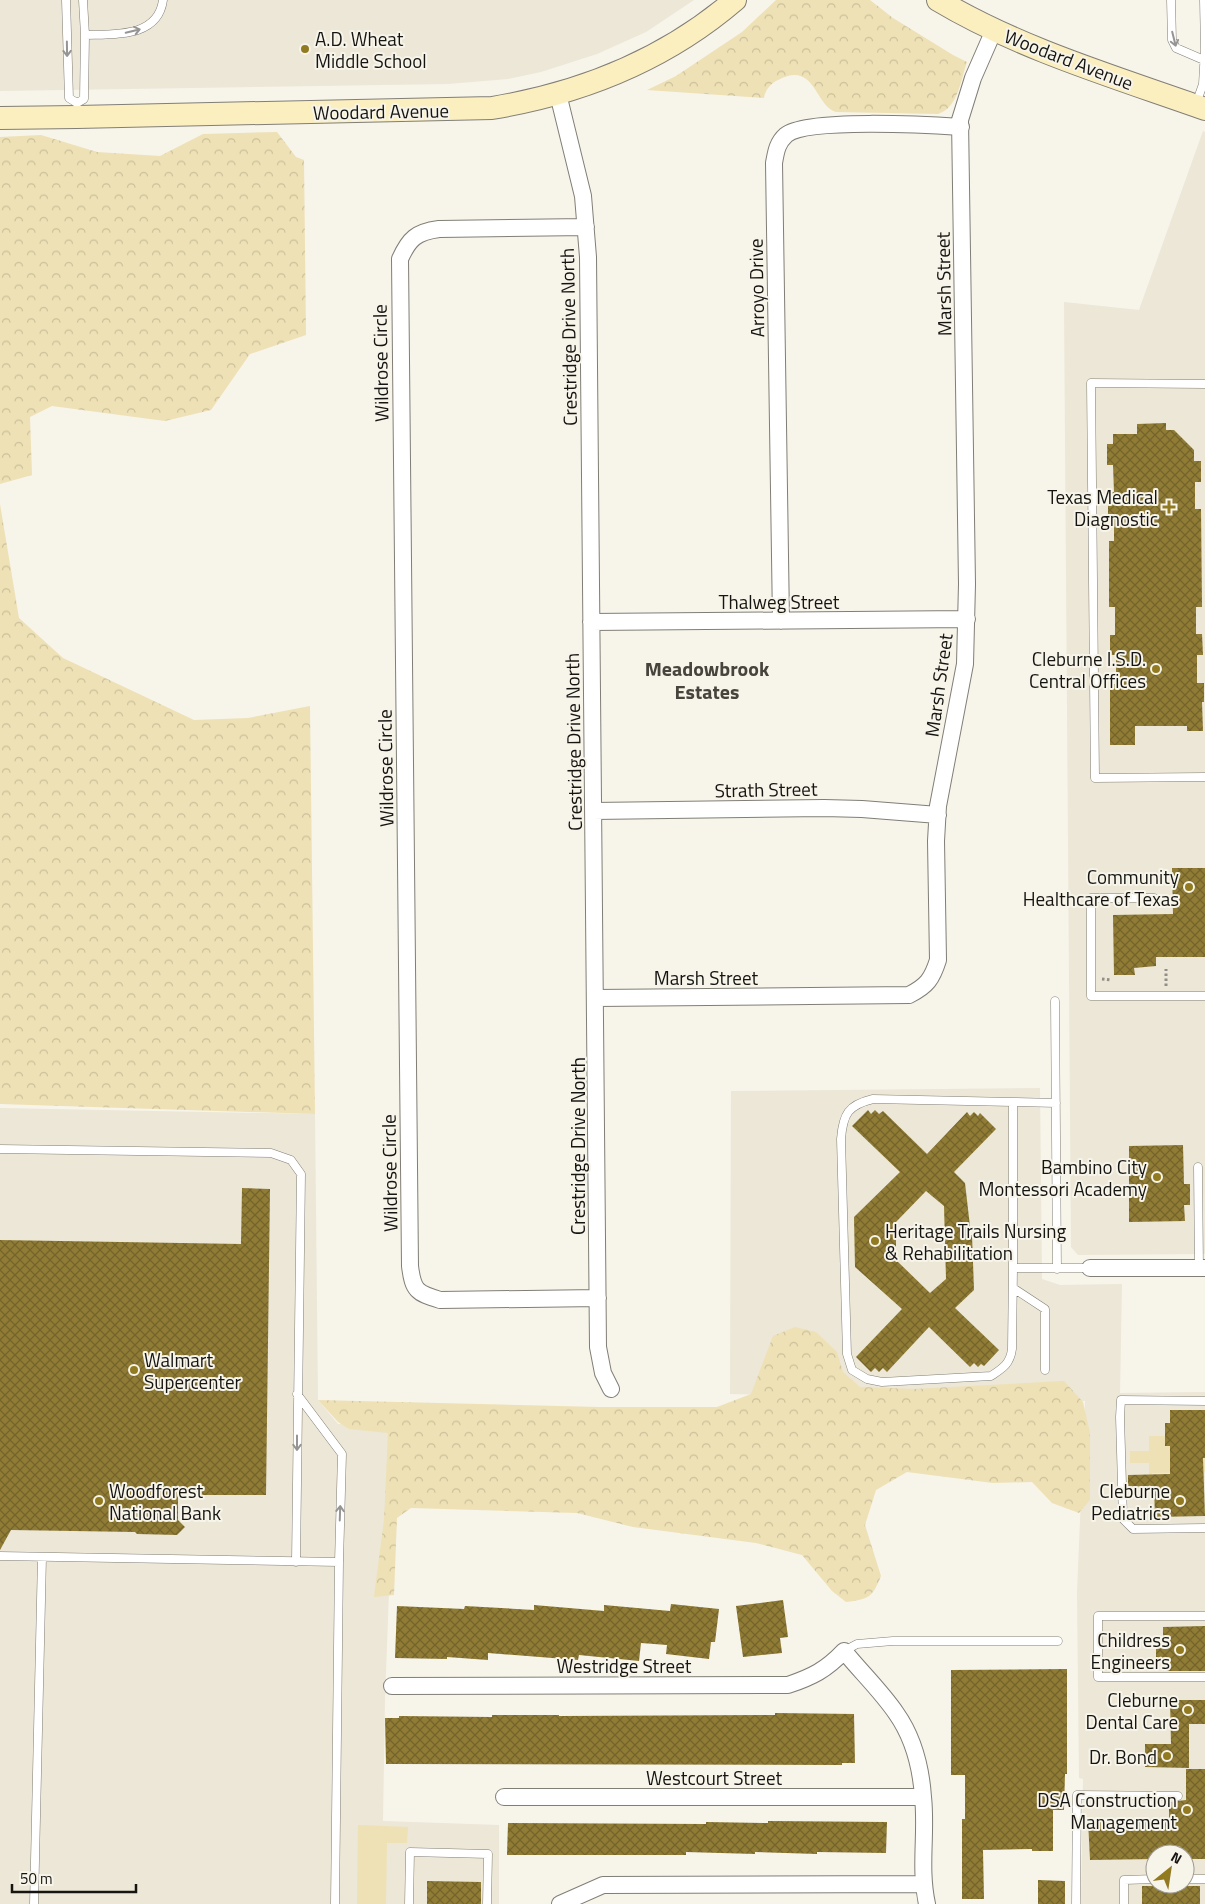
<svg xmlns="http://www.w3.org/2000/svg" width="1205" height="1904" font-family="'Titillium Web',sans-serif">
<defs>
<pattern id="forest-crowns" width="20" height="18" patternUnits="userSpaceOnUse" patternTransform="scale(1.25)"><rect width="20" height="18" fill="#eee1b5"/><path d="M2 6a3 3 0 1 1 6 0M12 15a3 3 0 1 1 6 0" fill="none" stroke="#cbc09b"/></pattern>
<pattern id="building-cross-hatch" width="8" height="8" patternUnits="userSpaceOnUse" patternTransform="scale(1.25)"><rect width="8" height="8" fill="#907c35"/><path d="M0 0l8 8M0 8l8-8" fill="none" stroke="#74642b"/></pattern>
</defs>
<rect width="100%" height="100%" fill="#f7f4ea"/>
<path fill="#ece7d6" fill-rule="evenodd" d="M0 0H694L646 32 597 54 541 72 508 79 448 84 0 91Z
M1203 131 1205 132V1254L1078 1255 1071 1247 1064 302 1139 310Z
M1040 1088 1042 1279 1060 1285 1122 1284 1120 1393 1205 1392V1904H1081L1083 1779 1079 1778 1077 1593 1085 1401 730 1394 731 1091ZM1155 1854H1185V1884H1155Z
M0 1108 315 1114 318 1400 338 1424 395 1425 385 1701 383 1821 499 1825V1904H0Z"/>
<path fill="#eee1b5" d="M1149 1436H1165V1445L1170 1446V1458H1205V1472L1152 1473V1486L1149 1485V1463H1130V1451H1149Z
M358 1825 408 1827 407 1843H387L386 1904H357Z"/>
<path fill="url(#forest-crowns)" d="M776 0H870L893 18 953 55 967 62C961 79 958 108 938 114L836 112C815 106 815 60 778 80 771 83 765 90 764 98L647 90 676 76 742 32Z
M277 132 296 157 304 160 306 335 250 354 211 410 165 421 52 406 30 417 32 475 0 484V137L41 135 97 152 160 156 203 134Z
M0 504 19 618 63 658 194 720 248 718 310 706 315 1114 0 1104Z
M795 1327 816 1332 837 1352 843 1372 860 1387 915 1389 1064 1381 1083 1402 1090 1433V1500L1079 1513 1052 1503 1032 1482 993 1483 907 1472 876 1490 865 1525 881 1576C872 1598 869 1599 846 1602L832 1591 802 1555 756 1543 633 1527 577 1513 411 1508 397 1518 394 1595 374 1597 384 1520 388 1433 349 1429 338 1422 318 1400 600 1407H717L751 1394 773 1336Z"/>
<path fill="url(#building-cross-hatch)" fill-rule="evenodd" d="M1166 423V430H1174L1194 450V461H1201V482H1195V509H1201L1202 607H1196V634H1202L1203 655H1197V683H1204V702H1202L1203 731H1187V726H1135V745H1110V684H1116V655H1110V635H1115V607H1109V541H1114V514H1108V492H1114L1113 465H1107V444H1113V434H1137V424Z
M1172 868H1205V957H1156V966L1134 968 1135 975H1114L1113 915 1173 914Z
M868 1110 871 1114 875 1110 879 1114 883 1111 927 1154 967 1112 970 1116 974 1112 978 1116 980 1113 996 1129 954 1172 965 1183 971 1235H972L974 1290 955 1308 999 1350 984 1366 981 1364 978 1367 974 1363 970 1367 929 1327 887 1372 883 1368 879 1372 875 1368 871 1372 856 1357 902 1309 855 1267 854 1217 900 1172 852 1126ZM926 1191 944 1206 946 1279 930 1293 896 1260V1222Z
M1183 1145 1184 1184H1190V1205H1184L1185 1221 1129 1222V1146Z
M242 1188 270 1189 266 1495H178V1520L185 1527 177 1535 137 1534 135 1532 11 1530 0 1550V1240L241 1244Z
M1170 1410H1205V1458H1203L1205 1516 1155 1517 1154 1487 1128 1486V1475L1170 1474V1446H1165V1423H1170Z
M783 1600 788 1637 780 1638 782 1653 743 1657 736 1606Z
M671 1604 719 1609 715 1642H711L709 1659 666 1654 667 1645 641 1643 639 1661 579 1655 578 1660 488 1653V1660L447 1657V1659L395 1658 397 1606 464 1609 465 1606 534 1610V1605L604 1611V1605L670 1611Z
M1205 1626V1671H1163V1660H1156V1639H1163V1627Z
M1067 1669V1774H1065L1064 1810H1053V1851H1032V1849L983 1850 984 1899H962V1819H965V1775H951V1670Z
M1170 1700H1205V1724H1189V1768L1145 1767V1744H1171Z
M775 1713 854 1714 855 1763H842V1765L386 1764 385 1718H399V1716L492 1717V1715H559V1716L775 1715Z
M1186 1769H1205V1859H1185V1854H1155V1859L1090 1860 1088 1820 1169 1819V1802L1186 1800Z
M768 1821 887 1822 886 1853 817 1852V1854L755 1852V1854L686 1852V1855H507L508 1823 706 1824V1822L768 1823Z
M1038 1880 1065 1881V1904H1038Z
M427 1881 481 1882V1904H427Z
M1142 1886H1200V1904H1142Z"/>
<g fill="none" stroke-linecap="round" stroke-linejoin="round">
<g stroke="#817e76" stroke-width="9">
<path id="lane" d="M66 0 69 98 77 103
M1171 0 1172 40 1176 48 1204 60
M85 35C114 34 158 38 163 0
M77 103 84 99 85 35 83 0
M1196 104 1203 84 1205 50 1204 0
M1205 384 1091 383 1095 778 1205 777
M1154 898H1091V996H1205
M1055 1001 1057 1269
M1013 1102 1056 1103
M0 1149 271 1153 291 1160 301 1174 296 1562
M1198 1167 1199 1268
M1013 1268 1012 1349C1010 1364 1003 1368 991 1376L882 1382 867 1379 852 1370 847 1354 841 1139C843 1114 848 1105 873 1099L1013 1102V1268H1090
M1013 1288 1045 1309V1370
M297 1394 342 1454 339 1562
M1205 1401 1121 1400 1120 1417 1123 1519 1133 1529 1205 1528
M0 1556 339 1562 335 1904
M1205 1616H1098V1677H1205
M844 1651 857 1644 893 1641H1058
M1185 1879H1205
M34 1904 42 1557
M409 1904 410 1852 488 1854 487 1904
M1076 1904 1077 1795 1178 1796
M1124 1904V1880L1155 1879"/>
</g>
<g stroke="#817e76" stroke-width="18">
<path id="street" d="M558 94 583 196 588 257 598 1347 603 1373 611 1389
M586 227 439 229C416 232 409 239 400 259L410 1266C413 1291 417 1293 440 1300L598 1298
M781 621 774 163C776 152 777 143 786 135 806 118 930 125 961 127
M591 622 967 619
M593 811 824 808 862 809 938 815
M596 998 909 995C927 986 932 979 938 960L936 841 938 806 965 664 967 584 960 120 973 78 994 30
M1090 1268H1205
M392 1686 788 1685C812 1677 826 1670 844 1651 861 1672 881 1691 896 1713 913 1737 921 1768 923 1797 927 1833 919 1867 927 1904
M504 1797H923
M560 1904 603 1885 923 1884"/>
</g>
<g stroke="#817e76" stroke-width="24">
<path id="secondary" d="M938 0C1020 49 1115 77 1205 109
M0 118 77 117 492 108C583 93 665 60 735 0"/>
</g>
<path stroke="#908e87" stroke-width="3" stroke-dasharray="2.5 2.5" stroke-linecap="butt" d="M1102 979 1111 980
M1166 986V969"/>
<use href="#lane" stroke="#fff" stroke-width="8"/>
<use href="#street" stroke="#fff" stroke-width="16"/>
<use href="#secondary" stroke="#fbefc0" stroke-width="22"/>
</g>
<defs><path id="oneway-shaft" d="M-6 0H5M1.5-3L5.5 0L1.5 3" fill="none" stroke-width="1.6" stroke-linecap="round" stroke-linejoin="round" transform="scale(1.25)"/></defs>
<g stroke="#969594">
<use href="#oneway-shaft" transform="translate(133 31) rotate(-13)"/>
<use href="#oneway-shaft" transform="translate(1174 39) rotate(76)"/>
<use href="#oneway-shaft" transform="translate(67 49) rotate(89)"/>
<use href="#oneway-shaft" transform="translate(297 1443) rotate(90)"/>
<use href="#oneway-shaft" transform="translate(340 1513) rotate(-88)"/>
</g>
<g fill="#927a21" stroke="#f7f4ea" stroke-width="2">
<circle cx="305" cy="49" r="5"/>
<path d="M1166.5 499.5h5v5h5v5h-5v5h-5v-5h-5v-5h5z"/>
<circle cx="1156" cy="669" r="5"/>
<circle cx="1189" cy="887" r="5"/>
<circle cx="1157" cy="1177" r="5"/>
<circle cx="875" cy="1241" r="5"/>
<circle cx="134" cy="1370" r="5"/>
<circle cx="99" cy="1501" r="5"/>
<circle cx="1180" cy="1501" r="5"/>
<circle cx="1180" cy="1650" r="5"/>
<circle cx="1188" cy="1710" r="5"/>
<circle cx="1167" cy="1756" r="5"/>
<circle cx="1187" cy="1810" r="5"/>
</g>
<g text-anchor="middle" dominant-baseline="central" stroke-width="4" stroke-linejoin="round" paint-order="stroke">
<g font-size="19" fill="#151411" stroke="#f7f4ea" text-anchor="end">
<text x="315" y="38" text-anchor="start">A.D. Wheat<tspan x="315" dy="22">Middle School</tspan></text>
<text x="1158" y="496">Texas Medical<tspan x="1158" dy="22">Diagnostic</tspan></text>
<text x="1146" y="658">Cleburne I.S.D.<tspan x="1146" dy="22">Central Offices</tspan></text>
<text x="1179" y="876">Community<tspan x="1179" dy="22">Healthcare of Texas</tspan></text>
<text x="1147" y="1166">Bambino City<tspan x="1147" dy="22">Montessori Academy</tspan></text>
<text x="885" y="1230" text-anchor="start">Heritage Trails Nursing<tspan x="885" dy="22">&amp; Rehabilitation</tspan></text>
<text x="144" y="1359" text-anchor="start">Walmart<tspan x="144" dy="22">Supercenter</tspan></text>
<text x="109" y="1490" text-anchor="start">Woodforest<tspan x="109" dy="22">National Bank</tspan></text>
<text x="1170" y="1490">Cleburne<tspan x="1170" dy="22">Pediatrics</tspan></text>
<text x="1170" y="1639">Childress<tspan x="1170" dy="22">Engineers</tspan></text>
<text x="1178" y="1699">Cleburne<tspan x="1178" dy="22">Dental Care</tspan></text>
<text x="1157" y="1756">Dr. Bond</text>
<text x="1177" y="1799">DSA Construction<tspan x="1177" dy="22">Management</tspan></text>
</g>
<g font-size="19" fill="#151411" stroke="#f7f4ea">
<text transform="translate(1069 59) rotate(21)">Woodard Avenue</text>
<text transform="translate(381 111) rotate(-1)">Woodard Avenue</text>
<text transform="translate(943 284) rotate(-91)">Marsh Street</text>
<text transform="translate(756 288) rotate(-91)">Arroyo Drive</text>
<text transform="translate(568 337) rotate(-91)">Crestridge Drive North</text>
<text transform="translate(380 363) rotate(-91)">Wildrose Circle</text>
<text x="779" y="601">Thalweg Street</text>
<text transform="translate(938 685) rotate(-82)">Marsh Street</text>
<text transform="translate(573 742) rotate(-91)">Crestridge Drive North</text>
<text transform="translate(385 768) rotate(-91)">Wildrose Circle</text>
<text transform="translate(766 789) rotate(-1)">Strath Street</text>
<text x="706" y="977">Marsh Street</text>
<text transform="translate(577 1146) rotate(-90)">Crestridge Drive North</text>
<text transform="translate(389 1173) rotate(-91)">Wildrose Circle</text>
<text x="624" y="1665">Westridge Street</text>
<text x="714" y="1777">Westcourt Street</text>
</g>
<g font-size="20" font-weight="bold" fill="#46443c" stroke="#f7f4ea">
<text x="707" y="668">Meadowbrook<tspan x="707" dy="23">Estates</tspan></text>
</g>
</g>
<g transform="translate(1170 1869) rotate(30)"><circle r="24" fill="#f7f4ea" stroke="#9d9a93"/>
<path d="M0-4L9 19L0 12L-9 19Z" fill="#927a21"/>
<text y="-8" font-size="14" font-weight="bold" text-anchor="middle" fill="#151411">N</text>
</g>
<path d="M12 1884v8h124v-8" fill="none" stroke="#151411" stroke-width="2.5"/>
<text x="20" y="1884" font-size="15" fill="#151411" stroke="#f7f4ea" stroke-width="4" paint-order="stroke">50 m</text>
</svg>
